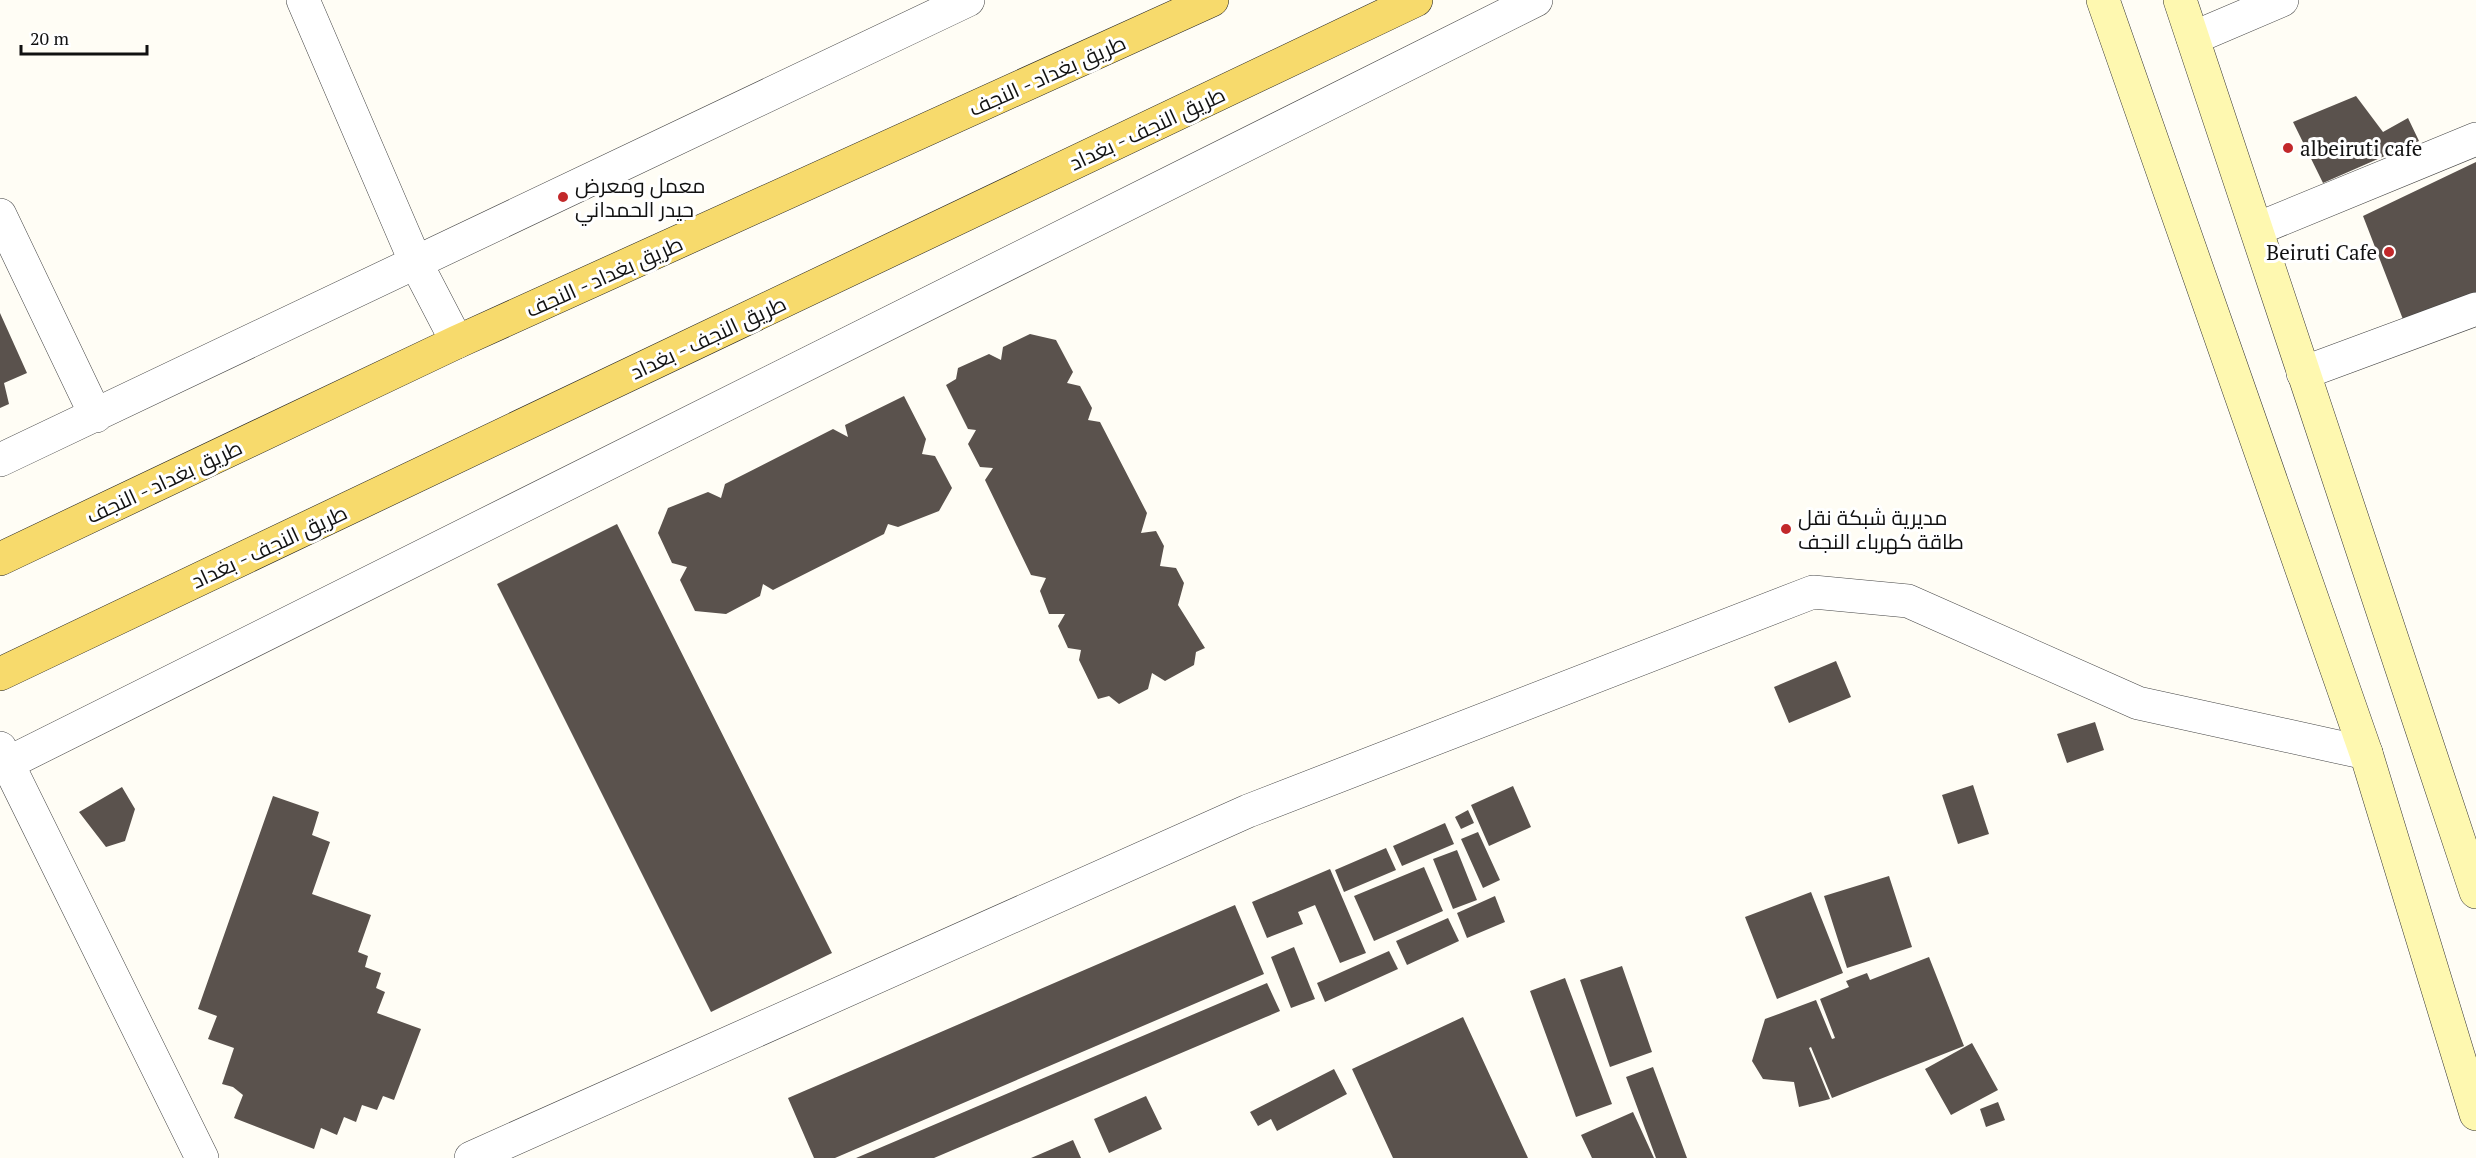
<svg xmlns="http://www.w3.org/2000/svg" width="2476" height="1158" font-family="'PT Serif',Cairo,serif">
<rect width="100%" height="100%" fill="#fffdf5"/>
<path fill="#5a524d" d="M2356 96 2383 132 2408 118 2419 141 2323 183 2293 122Z
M2476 162V297L2404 322 2363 216Z
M0 313 27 373 4 383 9 404 0 408Z
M1030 334 1056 340 1073 372 1067 383 1080 386 1092 408 1088 420 1100 422 1147 513 1141 533 1156 531 1164 546 1160 566 1176 568 1184 583 1178 605 1205 648 1196 652 1194 665 1165 681 1152 673 1148 689 1119 704 1109 696 1098 699 1079 660 1081 650 1068 648 1058 626 1065 614H1049L1040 591 1046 578 1031 575 985 480 993 468 980 467 968 444 976 430 968 429 946 385 956 379 958 368 989 354 1001 360 1003 347Z
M904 396 926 439 922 454 935 456 952 488 939 511 898 527 888 524 884 534 773 590 763 584 760 596 726 614 695 611 680 580 687 567 672 563 658 533 668 508 708 492 721 498 725 484 833 429 848 437 845 425Z
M617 524 832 953 711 1012 497 584Z
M1836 661 1851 697 1789 723 1774 687Z
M2095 722 2104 750 2067 763 2057 734Z
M1973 785 1989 834 1958 844 1942 795Z
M1513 786 1531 827 1489 846 1471 805Z
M122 787 135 809 125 841 106 847 79 812Z
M273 796 319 812 312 835 330 842 312 894 371 915 358 952 368 956 365 967 381 973 376 988 385 992 377 1013 421 1029 394 1100 383 1096 377 1110 362 1105 356 1122 344 1117 337 1135 321 1128 314 1149 234 1118 243 1095 233 1087 222 1084 234 1048 208 1039 217 1016 198 1009Z
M1468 810 1474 823 1461 829 1455 817Z
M1445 823 1454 844 1402 866 1393 846Z
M1478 832 1500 880 1483 888 1461 839Z
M1386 848 1396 870 1344 892 1335 870Z
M1457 850 1477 900 1453 909 1433 859Z
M1424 867 1443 911 1374 941 1354 896Z
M1330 869 1366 953 1340 963 1315 905 1298 912 1303 924 1267 938 1252 902Z
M1889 876 1912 947 1847 968 1824 896Z
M1811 892 1843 973 1777 999 1745 917Z
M1495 896 1505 922 1467 938 1457 913Z
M1235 905 1264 974 835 1158H814L788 1098Z
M1448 918 1459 941 1407 965 1396 941Z
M1294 947 1315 999 1291 1008 1271 957Z
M1389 951 1398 969 1325 1002 1317 983Z
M1929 957 1964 1046 1832 1098 1811 1047 1809 1048 1830 1099 1799 1107 1794 1082 1763 1079 1752 1061 1765 1019 1816 1000 1832 1039 1835 1038 1820 999 1849 987 1846 981 1867 973 1870 980Z
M1622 966 1652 1052 1610 1067 1580 980Z
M1565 978 1612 1104 1576 1117 1530 991Z
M1267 983 1280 1011 934 1158H856Z
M1463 1017 1528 1158H1393L1352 1069Z
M1972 1043 1998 1090 1951 1115 1925 1069Z
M1653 1067 1687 1158H1656L1626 1077Z
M1334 1069 1347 1094 1277 1131 1271 1119 1258 1126 1250 1112Z
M1146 1096 1162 1129 1109 1153 1094 1119Z
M1998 1102 2005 1120 1986 1127 1980 1109Z
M1633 1112 1654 1158H1592L1581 1135Z
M1073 1140 1081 1158H1031Z"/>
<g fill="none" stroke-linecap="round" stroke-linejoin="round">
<g stroke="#444" stroke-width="34">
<path id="street" d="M303 0 416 263 457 342
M2193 38 2282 0
M0 215 96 416
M2257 229 2476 139
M2303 373 2476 309
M0 460 968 0
M0 748 202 1158
M0 767 1536 0
M471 1158 1248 811 1813 592 1908 601 2138 703 2366 753"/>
</g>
<g stroke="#333" stroke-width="34">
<path id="secondary" d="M2103 0 2366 753 2476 1114
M2180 0 2476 892"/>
</g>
<g stroke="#222" stroke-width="34">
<path id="primary" d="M0 559 457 342 1212 0
M0 674 1416 0"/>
</g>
<use href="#street" stroke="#fff" stroke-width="33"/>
<use href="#secondary" stroke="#fef8b0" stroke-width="33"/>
<use href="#primary" stroke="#f7da6c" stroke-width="33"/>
</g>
<g fill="#c2282a" stroke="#fff" stroke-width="2">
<circle cx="2288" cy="148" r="6"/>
<circle cx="563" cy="197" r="6"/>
<circle cx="2389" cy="252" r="6"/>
<circle cx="1786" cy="529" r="6"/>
</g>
<g text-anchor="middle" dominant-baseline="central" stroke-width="6" stroke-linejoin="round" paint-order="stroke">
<g font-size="21" fill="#111" stroke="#fff">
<text transform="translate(1047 75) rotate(-24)">طريق بغداد - النجف</text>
<text transform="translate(1147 128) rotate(-25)">طريق النجف - بغداد</text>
<text transform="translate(604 276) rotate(-24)">طريق بغداد - النجف</text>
<text transform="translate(708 337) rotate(-25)">طريق النجف - بغداد</text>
<text transform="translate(164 481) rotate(-25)">طريق بغداد - النجف</text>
<text transform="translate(269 546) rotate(-25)">طريق النجف - بغداد</text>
</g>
<g font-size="21" fill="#111" stroke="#fff" text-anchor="start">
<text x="2300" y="148">albeiruti cafe</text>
<text x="575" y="185">معمل ومعرض<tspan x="575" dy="24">حيدر الحمداني</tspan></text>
<text x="2377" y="252" text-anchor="end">Beiruti Cafe</text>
<text x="1798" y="517">مديرية شبكة نقل<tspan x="1798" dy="24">طاقة كهرباء النجف</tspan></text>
</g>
</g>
<path d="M21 45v9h126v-9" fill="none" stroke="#111111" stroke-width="3"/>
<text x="30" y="45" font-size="18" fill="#111111" stroke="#ffffff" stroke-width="4.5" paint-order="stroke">20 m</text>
</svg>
